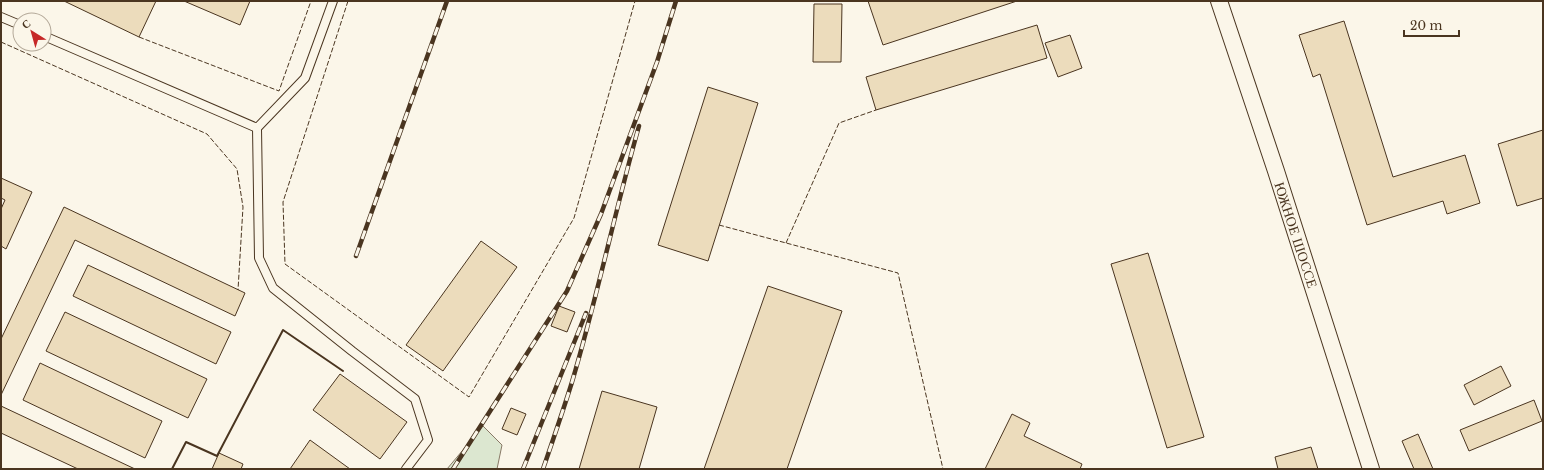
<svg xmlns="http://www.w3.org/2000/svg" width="1544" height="470" font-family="'Libre Baskerville',serif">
<rect width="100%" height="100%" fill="#fbf6e9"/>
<path fill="#dce7d0" stroke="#887966" d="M483 426 502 445 497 469H447Z"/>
<path fill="#ecdcbc" stroke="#4a3520" d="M64 1H156L139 37Z
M184 1H250L240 25Z
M868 1H1017L883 45Z
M814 4H842L841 62H813Z
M1344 21 1393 177 1465 155 1480 203 1447 214 1443 201 1367 225 1320 74 1313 77 1299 35Z
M1037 25 1047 58 876 110 866 77Z
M1070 35 1082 68 1058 77 1045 43Z
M708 87 758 103 708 261 658 245Z
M1543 130V198L1517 206 1498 144Z
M1 178 32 192 6 249 1 246V209L5 200 1 198Z
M64 207 245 293 235 316 75 240 1 395V339Z
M481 241 517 267 443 371 406 345Z
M1148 253 1204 437 1167 448 1111 264Z
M88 265 231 332 216 364 73 296Z
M768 286 842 311 787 469H704Z
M559 306 575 312 567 332 551 326Z
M65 312 207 379 188 418 46 351Z
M40 363 162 421 145 458 23 400Z
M1501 366 1511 386 1474 405 1464 385Z
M340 374 407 422 380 459 313 410Z
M602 391 657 407 639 469H579Z
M1534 400 1542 421 1469 451 1460 430Z
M1 406 135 469H78L1 433Z
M511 408 526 414 517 435 502 429Z
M1012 414 1030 423 1024 436 1082 464 1080 469H985Z
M1418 434 1433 469H1414L1402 441Z
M310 440 350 469H290Z
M1311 447 1318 469H1278L1275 457Z
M219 453 243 464 241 469H212Z"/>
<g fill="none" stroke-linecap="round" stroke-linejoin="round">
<g stroke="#4a3520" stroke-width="10">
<path id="lane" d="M1 17 20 25
M44 36 257 128 259 258 273 288 352 351 415 399 428 440 406 469
M257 128 305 78 333 1"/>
</g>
<g stroke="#4a3520" stroke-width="18">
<path id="street" d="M1219 1 1276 171 1371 469"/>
</g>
<use href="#lane" stroke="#fbf6e9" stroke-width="8"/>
<use href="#street" stroke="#fbf6e9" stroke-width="16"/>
<g stroke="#4a3520" stroke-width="4.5">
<path id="rail" d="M356 256 447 1
M453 469 567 291 601 214 657 62 676 1
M523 469 586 313
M543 469C553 440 563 411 572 382 597 298 615 211 639 126"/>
</g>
<use href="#rail" stroke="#fbf6e9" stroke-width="3" stroke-dasharray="9" stroke-linecap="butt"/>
<path stroke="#4a3520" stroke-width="1" stroke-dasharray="5 2" stroke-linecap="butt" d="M348 1 283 202 285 264 469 397 574 218 635 1
M139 37 279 91 311 1
M1 42 207 134 237 169 243 207 238 290
M719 225 898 273 943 469
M786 243 839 123 876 110"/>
<path stroke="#4a3520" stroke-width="2" d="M172 469 186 442 217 456 283 330 343 371"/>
</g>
<g text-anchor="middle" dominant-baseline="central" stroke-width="3" stroke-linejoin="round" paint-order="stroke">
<g font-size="14" fill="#4a3520" stroke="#fbf6e9">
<text transform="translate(1296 235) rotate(72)">ЮЖНОЕ ШОССЕ</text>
</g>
</g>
<rect width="1544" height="470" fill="none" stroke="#4a3520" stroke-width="4"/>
<g transform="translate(32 32) rotate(323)"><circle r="19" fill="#fbf6e9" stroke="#b4a999"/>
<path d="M0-3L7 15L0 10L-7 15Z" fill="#c62828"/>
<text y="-6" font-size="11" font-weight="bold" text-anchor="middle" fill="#4a3520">С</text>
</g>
<path d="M1404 30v6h55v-6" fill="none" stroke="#4a3520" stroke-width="2"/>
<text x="1410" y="30" font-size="12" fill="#4a3520" stroke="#fbf6e9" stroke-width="3" paint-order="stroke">20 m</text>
</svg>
